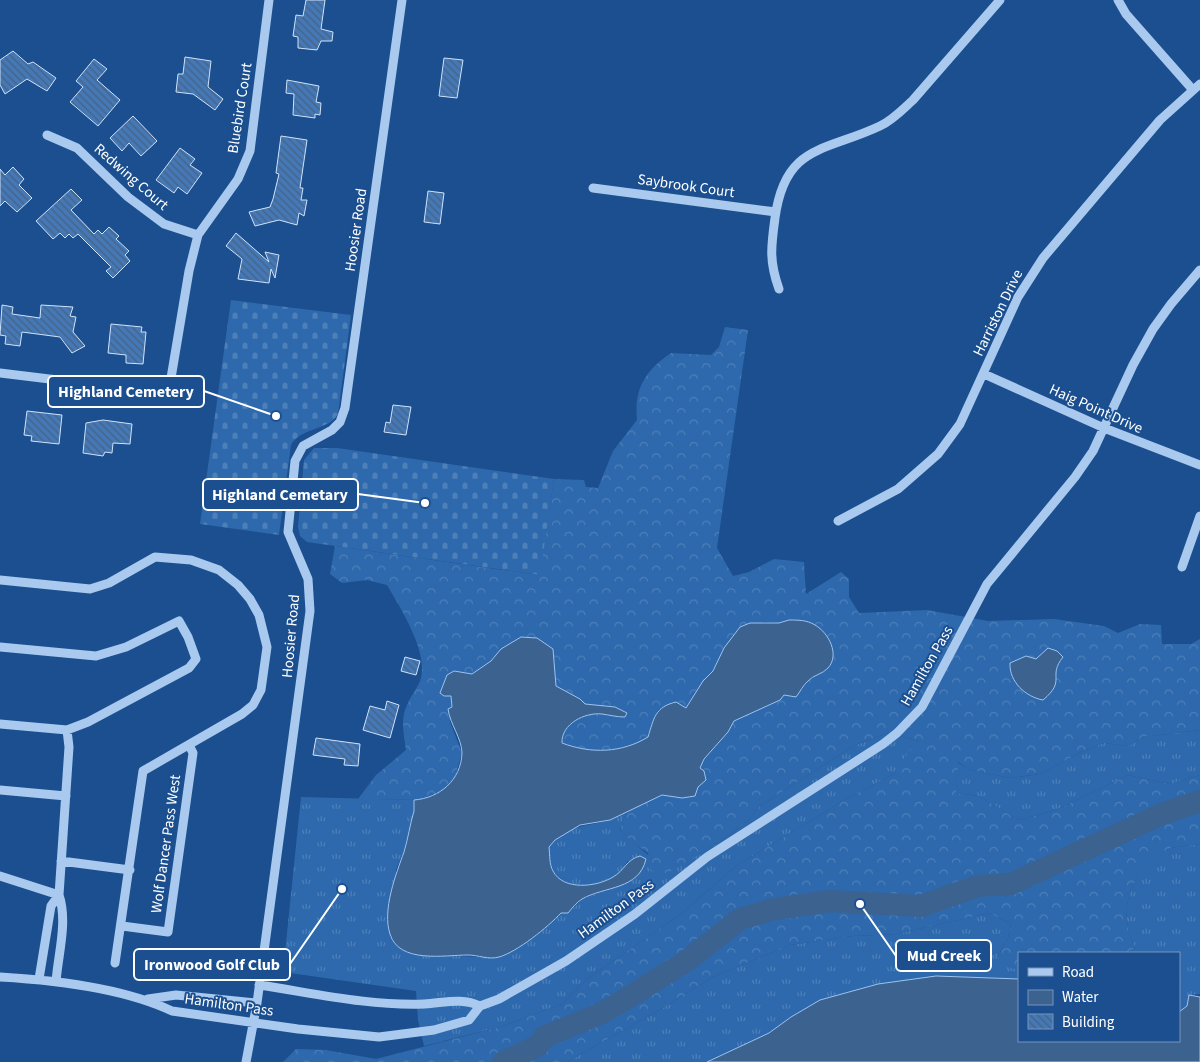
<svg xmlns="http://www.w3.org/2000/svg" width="1200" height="1062" font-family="'Source Sans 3',sans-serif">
<defs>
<pattern id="grass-tufts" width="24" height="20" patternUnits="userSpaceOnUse" patternTransform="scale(1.25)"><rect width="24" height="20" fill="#2e69ad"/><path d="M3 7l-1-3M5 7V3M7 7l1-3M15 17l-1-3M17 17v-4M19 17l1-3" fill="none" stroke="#4d80b9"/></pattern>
<pattern id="forest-crowns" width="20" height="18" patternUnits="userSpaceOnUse" patternTransform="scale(1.25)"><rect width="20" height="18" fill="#2e69ad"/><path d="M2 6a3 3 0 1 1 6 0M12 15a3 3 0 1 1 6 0" fill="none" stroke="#4d80b9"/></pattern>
<pattern id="cemetery-stones" width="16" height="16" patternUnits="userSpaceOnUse" patternTransform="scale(1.25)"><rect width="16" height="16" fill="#2e69ad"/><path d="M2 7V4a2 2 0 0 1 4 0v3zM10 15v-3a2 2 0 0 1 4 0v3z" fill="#4d80b9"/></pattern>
<pattern id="building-back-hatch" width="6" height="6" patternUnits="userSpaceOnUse" patternTransform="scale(1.25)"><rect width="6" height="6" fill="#4478b7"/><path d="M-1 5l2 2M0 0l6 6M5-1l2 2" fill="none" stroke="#486282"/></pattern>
</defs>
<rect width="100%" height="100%" fill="#1b4f8f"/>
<path fill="url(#grass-tufts)" d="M1200 730V775L1170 784 1128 775 1056 810 1019 820 979 796 956 793 957 762 970 770 1010 778 1040 774 1083 751 1104 743 1129 746 1143 737Z
M888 733 918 741 894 774 843 801 736 866 681 914 587 979 562 1004 500 1027 424 1046 418 1020 416 991 283 972 301 797 414 800V811L404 851 396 870 390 937 403 950 411 954 480 957 524 942 537 935 561 913H568L582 899 635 879 628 861C625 865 623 870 619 874 603 887 564 893 553 870 549 863 550 855 549 847 565 824 587 827 610 820 616 818 622 813 627 810L620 830C635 845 652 857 667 872L725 839 747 821 760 806 853 746Z
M1200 844V994L1190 995 1187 1006 1179 1012V953H1127L1135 948C1127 932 1123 908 1131 891 1135 881 1138 876 1139 865L1170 848Z
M989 913 1011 924 1008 938 998 956 1019 970V979L936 976 878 984 820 1000 791 1017 769 1033 707 1062H567L656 1012 713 977 790 945 853 936 896 934Z"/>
<path fill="url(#forest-crowns)" d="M725 327 748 330 717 548 733 576 749 572 774 559 804 562 806 594 841 572 849 579V597L859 613 927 610 988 621 1054 619 1104 626 1118 633 1140 624 1161 625 1162 644H1191L1200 639V730L1143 737 1129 746 1104 743 1083 751 1040 774 1010 778 970 770 958 762 956 793 979 796 1019 820 1056 810 1128 775 1170 784 1200 775V844L1170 848 1140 865C1138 876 1135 881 1131 891 1123 908 1127 932 1135 948L1127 953H1019V970L1001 965 998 956 1008 938 1011 924 989 913 896 934 853 936 790 945 713 977 656 1012 567 1062H283L296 1049 326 1050 376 1059 500 1027 562 1004 587 979 681 914 736 866 843 801 894 774 912 746 918 741 888 733 853 746 760 806 747 821 725 839 667 873 651 870 648 853 633 843 620 830 627 810 662 795 682 798 704 759 728 732 734 721 780 700 784 694 801 690 807 681 816 675 789 620 779 623 764 622 724 648 713 671 703 681 686 708 658 710 649 737C622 753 591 754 562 743 562 723 585 712 602 714 610 715 616 717 625 717L627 713 585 704 580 699 556 686 501 649 491 661 472 674 454 671 450 722 462 753 454 781 447 789 420 800 358 799 376 775 406 750C404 736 400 719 407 705 412 692 422 685 422 670 423 644 400 607 387 585L367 580 342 583 330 574 335 546 539 575 554 479 584 480 586 487 598 488 613 451 637 420C634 388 645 371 671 353L711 355 719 347Z"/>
<path fill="url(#cemetery-stones)" d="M231 300 351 315 338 414C328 431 301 427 291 445L279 535 200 524Z
M314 448H337L554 479 540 575 307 542 300 536 298 527 304 460Z"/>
<path fill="#3c6290" stroke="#9cc4f0" d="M789 620C798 620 807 620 815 625 829 633 840 655 828 668 823 674 813 675 808 681 803 685 800 692 796 697L784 695 780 700 734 721 728 732 704 759 700 768 704 771 706 780 698 787 695 796 682 798 662 795 610 820 580 825 555 840 549 847C550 855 549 864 553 871 563 891 597 887 613 877 624 871 627 859 640 856L646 859C639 890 605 886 582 899 577 902 572 908 568 913H561C548 927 517 952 499 957 489 960 478 955 468 955 445 955 399 964 390 934 382 910 396 874 404 852 408 839 410 824 414 811V800C440 798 461 780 462 753 462 739 450 724 448 709L452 707 451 696H444L440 693 447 675 454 671 472 674 491 661 501 649 521 637 537 638 553 649 556 686 580 699 585 704 615 707 627 713 625 717C616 717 610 715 602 714 585 712 561 724 562 743 591 754 622 753 648 737 654 718 655 707 676 702L686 708 703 681 713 671 724 648 740 627 750 623H779Z
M1048 648 1057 651 1063 657C1047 677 1067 680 1043 700 1026 697 1009 682 1010 663L1026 656 1036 659Z
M936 976 1019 979V1041H1179V1012L1187 1006 1189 995 1200 997V1062H707L769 1033 791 1017 820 1000 878 984Z"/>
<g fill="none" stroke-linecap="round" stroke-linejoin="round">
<path stroke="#3c6290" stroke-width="22" d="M503 1062 538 1046 544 1037 604 1012 629 997 688 960 740 919 774 909 830 901 921 906 978 886 1011 884 1162 814 1200 801"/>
</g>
<path fill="url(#building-back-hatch)" stroke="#cfe3fa" d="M306 0H325L321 29 333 32 332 41H321L317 50 298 48V37L293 36 296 15 303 16Z
M13 51 28 64 33 62 56 78 47 91 27 79 5 94 0 85V60Z
M185 57 211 61 208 87 223 99 215 110 193 94 176 92 178 74H183Z
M444 58 463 60 457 98 439 96Z
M94 59 107 69 97 80 120 100 98 126 70 102 83 87 76 81Z
M287 80 319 86 316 102 321 103 320 115 315 114V118L293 115 294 94 286 93Z
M133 116 157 141 141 156 129 143 122 151 110 138Z
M281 136 307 140 300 188H303L301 200H307L304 216 299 213 297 225 279 220 255 226 249 212 270 207 273 199 279 174 276 173Z
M180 148 195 159 190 165 202 173 187 194 178 187 174 193 156 180Z
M13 167 24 179 19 185 32 198 17 212 5 201 0 206V169L5 175Z
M71 189 82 200 71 210 94 234 98 230 102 234 109 227 119 236 116 239 129 251 125 255 130 261 113 278 106 271 111 267 78 234 73 238 69 234 65 238 60 233 53 239 36 221Z
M428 191 444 193 440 224 424 222Z
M236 233 269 262 265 252 279 255 275 278 271 269 269 283 238 279 242 259 226 246Z
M2 305 13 307 12 314 40 318 41 305 73 307 70 316 76 317 73 332 85 346 72 353 60 337 22 332 20 346 5 344 6 336 0 335Z
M111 324 142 327 141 332H146L143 364 126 363V355L108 353Z
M393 405 411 407 406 435 384 432 386 422 390 423Z
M27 411 62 415 59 444 31 441 32 436 24 435Z
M103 420 132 424 130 444 113 443 112 453 105 452 103 456 83 453 86 423Z
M405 657 420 661 416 675 401 671Z
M387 701 399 705 390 738 363 730 370 706 385 710Z
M316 738 360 744 358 766 344 765 345 759 313 755Z"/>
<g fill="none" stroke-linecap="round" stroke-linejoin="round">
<path stroke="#a9c9ee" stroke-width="9" d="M1118 0 1126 14 1193 90
M47 135 77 148 128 197 164 224 198 235
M593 188 776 212
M779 289C769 261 771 247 775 218 785 144 825 152 880 126 893 120 903 109 913 100L1000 0
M0 373 156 392 170 384 189 271 198 235 238 179 250 151 269 0
M984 374 1104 428 1200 465
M838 521 898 489 938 454 960 424 1018 297 1043 258 1160 120 1200 84
M1182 567 1200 516
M0 580 90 589 109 583 155 557 191 560 219 570 238 585 250 599 259 615 267 647 261 690 253 705 242 714 143 771 115 963
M0 647 96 656 126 647 179 621 188 637 196 659 189 668 88 722 67 730 0 724
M0 790 66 796
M61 861 130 870
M0 876 59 895
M122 926 168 932 193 753 189 745
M0 977C54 980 123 988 172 1011L298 1029 379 1037 434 1030 469 1020 480 1006 499 999 566 961 635 914 707 857 883 744 897 733 922 707 987 584 1075 477 1093 451 1133 365 1153 329 1171 304 1200 270
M39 979 51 906 59 895
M56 982C58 954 68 922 59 895L69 747 67 730
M259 985C313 993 369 1006 424 1004 444 1003 462 997 480 1006
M148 999 176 995 257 1003
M246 1062 257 1003 310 611 308 579 288 532 295 461 303 446 332 430 340 422 345 408 402 0"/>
</g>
<g text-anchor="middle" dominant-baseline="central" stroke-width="4" stroke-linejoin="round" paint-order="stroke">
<g font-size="15" fill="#fff" stroke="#1b4f8f">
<text transform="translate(240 108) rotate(-81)">Bluebird Court</text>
<text transform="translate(131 177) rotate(41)">Redwing Court</text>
<text transform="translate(686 186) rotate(8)">Saybrook Court</text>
<text transform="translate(356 230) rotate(-82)">Hoosier Road</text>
<text transform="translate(998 313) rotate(-64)">Harriston Drive</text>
<text transform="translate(1096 409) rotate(24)">Haig Point Drive</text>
<text transform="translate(291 636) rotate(-85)">Hoosier Road</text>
<text transform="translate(927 666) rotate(-60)">Hamilton Pass</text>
<text transform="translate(166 844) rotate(-82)">Wolf Dancer Pass West</text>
<text transform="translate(616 909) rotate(-36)">Hamilton Pass</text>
<text transform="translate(229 1005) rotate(8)">Hamilton Pass</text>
</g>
</g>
<path fill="none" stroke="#fff" stroke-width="2" d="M276 416L204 391M425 503L358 494M860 904L896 956M342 889L290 964"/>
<g fill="#fff" stroke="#1b4f8f" stroke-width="2">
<circle cx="276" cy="416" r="5"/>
<circle cx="425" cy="503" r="5"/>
<circle cx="860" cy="904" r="5"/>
<circle cx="342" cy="889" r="5"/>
</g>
<g fill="#1b4f8f" stroke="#fff" stroke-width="2">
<rect x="48" y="376" width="156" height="31" rx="5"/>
<rect x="203" y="479" width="155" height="31" rx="5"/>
<rect x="896" y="940" width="95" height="31" rx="5"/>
<rect x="134" y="949" width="156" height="31" rx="5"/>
</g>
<g font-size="16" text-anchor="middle" font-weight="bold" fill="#fff">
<text x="126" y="397">Highland Cemetery</text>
<text x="280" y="500">Highland Cemetary</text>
<text x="944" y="961">Mud Creek</text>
<text x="212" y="970">Ironwood Golf Club</text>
</g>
<rect x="1018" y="952" width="162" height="90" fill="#1b4f8f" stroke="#7695bc"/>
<rect x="1028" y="968" width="25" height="8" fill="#a9c9ee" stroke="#7695bc"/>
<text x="1062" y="977" font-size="15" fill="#ffffff">Road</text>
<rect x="1028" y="990" width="25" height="15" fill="#3c6290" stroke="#7695bc"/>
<text x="1062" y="1002" font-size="15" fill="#ffffff">Water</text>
<rect x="1028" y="1014" width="25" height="15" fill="url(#building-back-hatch)" stroke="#7695bc"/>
<text x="1062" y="1027" font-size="15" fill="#ffffff">Building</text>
</svg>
